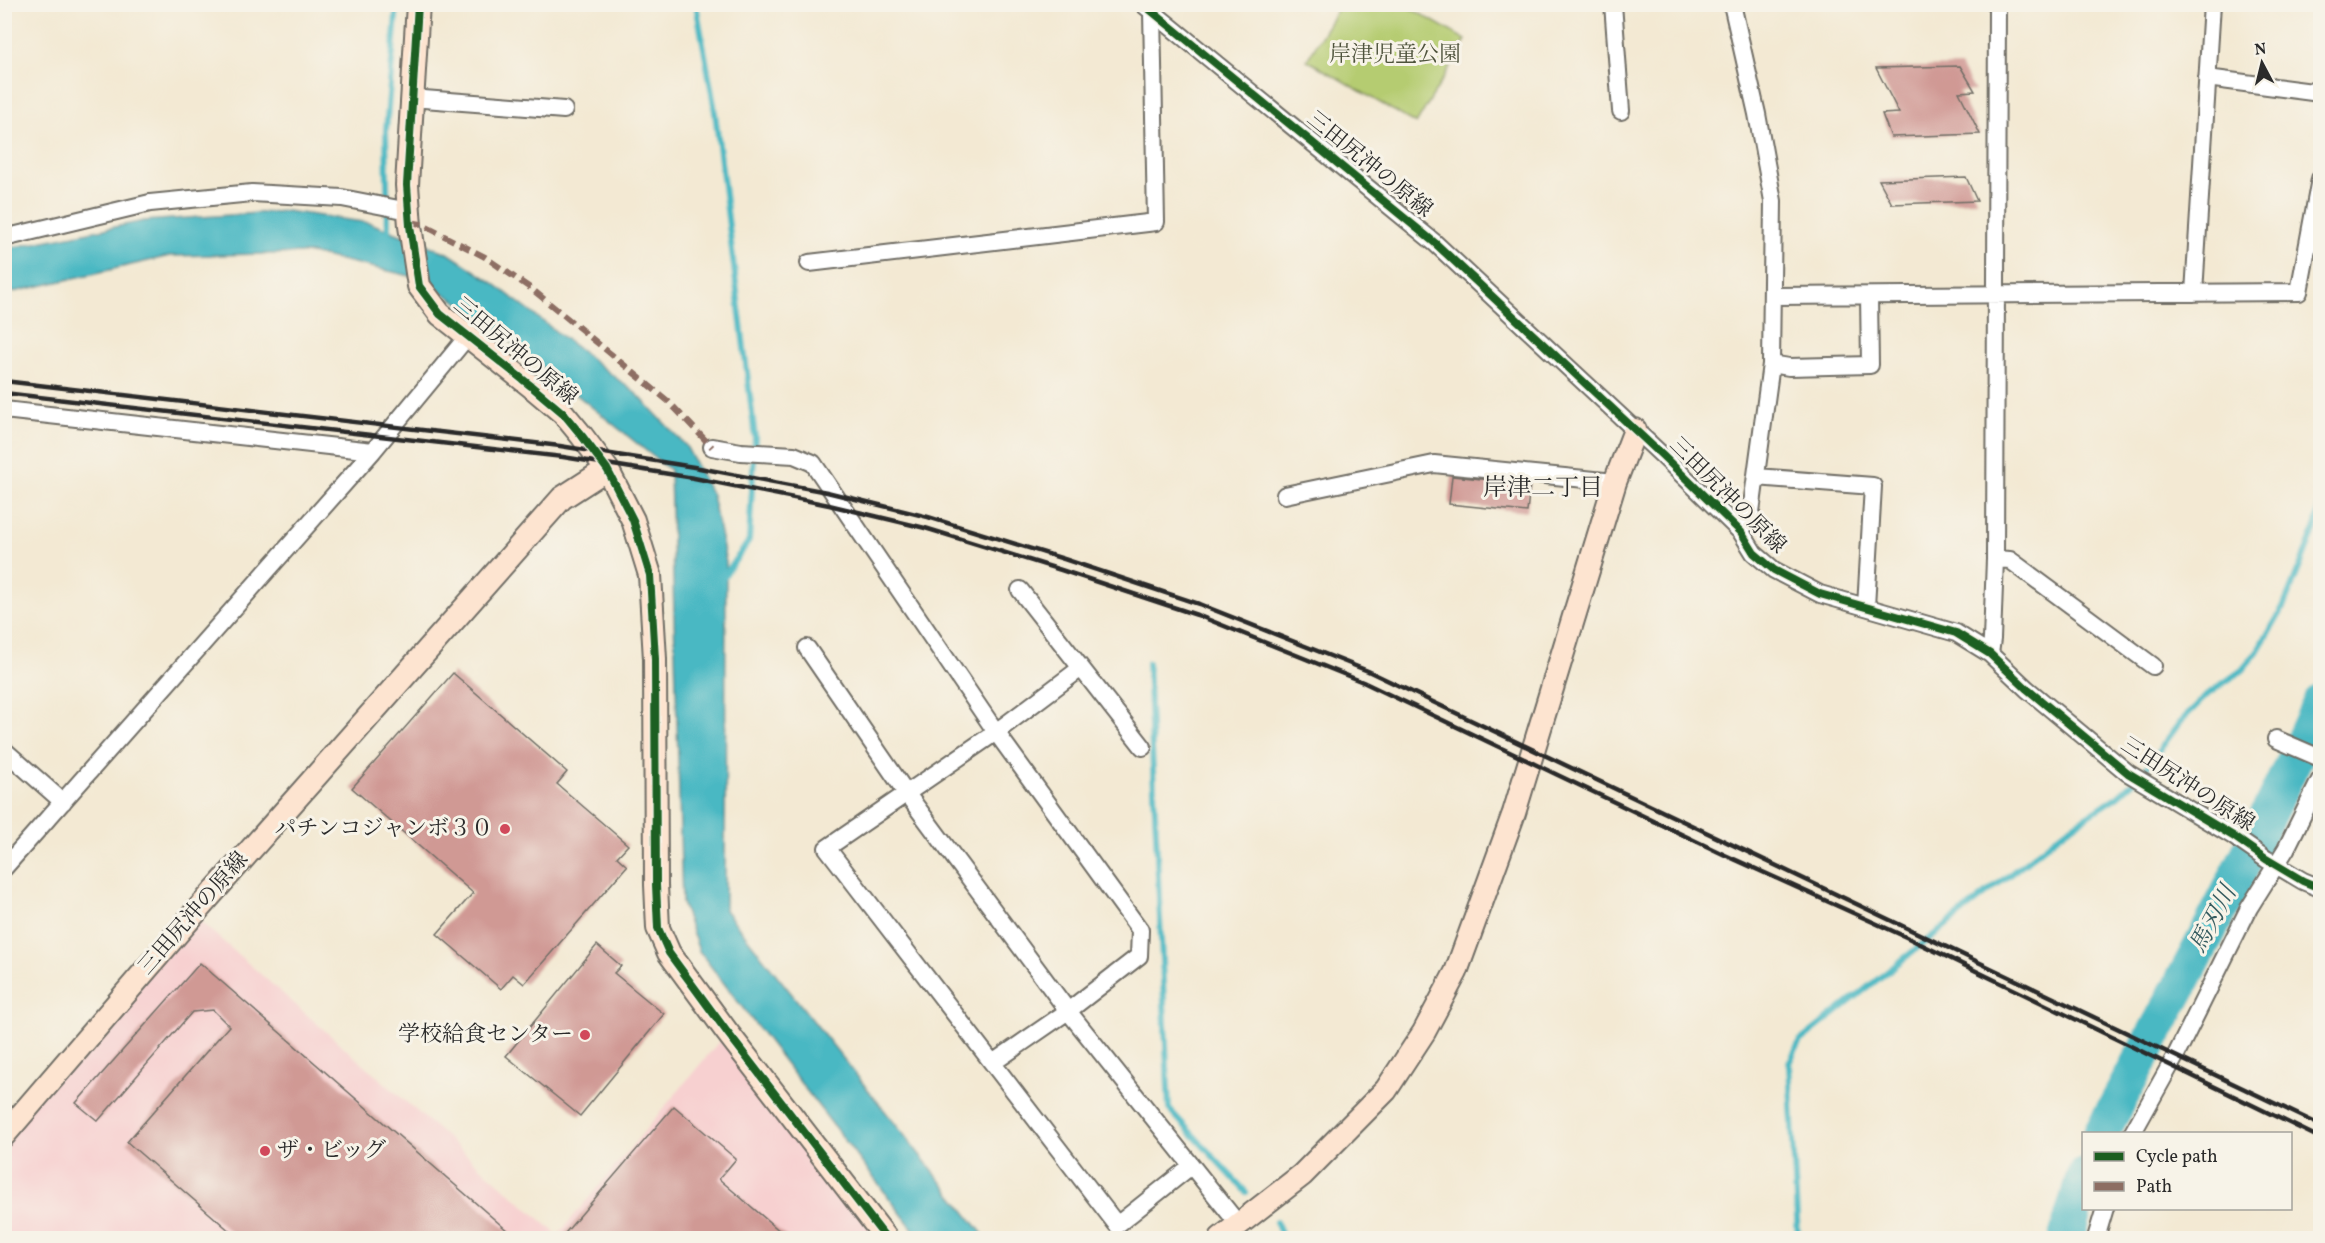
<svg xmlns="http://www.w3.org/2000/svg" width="2325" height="1243" font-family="Vollkorn,'Noto Serif JP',serif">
<rect width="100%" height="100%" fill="#f7f3e8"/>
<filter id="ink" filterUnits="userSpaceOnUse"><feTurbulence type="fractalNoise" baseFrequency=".0167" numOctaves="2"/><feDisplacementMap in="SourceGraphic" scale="12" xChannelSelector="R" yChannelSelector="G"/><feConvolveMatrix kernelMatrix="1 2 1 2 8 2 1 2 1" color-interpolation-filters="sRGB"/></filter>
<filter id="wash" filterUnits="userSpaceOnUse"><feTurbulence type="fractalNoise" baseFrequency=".008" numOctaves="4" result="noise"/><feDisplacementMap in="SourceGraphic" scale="24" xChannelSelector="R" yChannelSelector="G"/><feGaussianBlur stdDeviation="1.35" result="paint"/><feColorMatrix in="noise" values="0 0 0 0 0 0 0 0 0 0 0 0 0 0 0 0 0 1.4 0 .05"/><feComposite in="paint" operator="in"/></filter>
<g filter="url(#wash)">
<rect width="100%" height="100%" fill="#f3e9d3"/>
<path fill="#f7d0d0" d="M193 915 558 1235 727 1032 886 1238H5V1129Z"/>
<path fill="#b5cc71" stroke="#707c4e" stroke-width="1.5" d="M1340 5H1405L1466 40 1416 124 1307 60Z"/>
<path fill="#4ab8c3" stroke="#3a7277" stroke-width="1.5" d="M286 211 370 223 448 253 492 282 638 395 686 446 712 495 726 562 725 910 986 1238H920L699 951 682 903 670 470 474 312 419 278 310 253 170 256 5 294 4 249 144 221Z"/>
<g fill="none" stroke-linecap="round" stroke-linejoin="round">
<path stroke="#4ab8c3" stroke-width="6" d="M696 4 714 105 755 437 749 541 722 579
M388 237 386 130 397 4
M1148 663 1169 1109 1246 1192
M1276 1222 1283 1238
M1798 1238 1789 1063 1800 1041 2066 830 2118 796 2143 773 2180 722 2208 694 2242 670 2257 652 2283 608 2315 529 2320 502"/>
<path stroke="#4ab8c3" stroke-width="36" d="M2101 1134C2177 991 2255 850 2320 703
M2066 1238 2084 1176"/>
</g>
<g id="blocks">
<path fill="#d09994" d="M1960 66 1975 91 1959 92 1980 134 1891 137 1882 114 1899 113 1876 68Z
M1966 177 1977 201 1892 204 1879 180Z
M1452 476 1530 484 1527 512 1449 504Z
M453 673 567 772 557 784 628 845 617 857 627 866 524 984 513 975 501 989 437 934 473 893 352 788Z
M597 945 621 966 614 973 664 1014 580 1116 506 1056Z
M200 963 517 1239H239L127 1142 229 1026 213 1010 192 1012 98 1121 76 1103Z
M674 1106 736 1159 719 1179 789 1239H560Z"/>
</g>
</g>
<g filter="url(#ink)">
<use href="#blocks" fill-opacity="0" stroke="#716e66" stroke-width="1.5"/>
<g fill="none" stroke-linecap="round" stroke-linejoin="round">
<g stroke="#716e66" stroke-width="20">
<path id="street" d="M1143 4 1435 243 1663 456 1741 532 1754 553 1774 570 1820 594 1956 633 1990 654 2027 689 2128 773 2233 836 2266 859 2303 881 2320 888
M1613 4 1621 111
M1732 4 1757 114 1773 201 1771 364 1751 512 1741 532
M2207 78 2320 93
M411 98 564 110
M4 238 150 203 252 193 342 198 409 211
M809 263 1156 222 1152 11
M2194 293 2212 4
M1773 296 2299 292 2320 179
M1771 364 1789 367 1870 365 1869 296
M4 410 373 451
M712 447 741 452 794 455 813 463 996 732 1140 930 1139 956 1068 1011 994 1062
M1756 477 1873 486 1866 607
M1285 495 1434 464 1615 482
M1995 559 2010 560 2153 666
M1020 590 1143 747
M807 648 907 794 1068 1011 1239 1225
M1990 654 1992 639 1995 559 1997 4
M1081 668 996 732 827 848 1117 1225 1191 1166
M2276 739 2320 758
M4 750 63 802
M4 868 373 451 467 337
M2132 1134 2176 1055 2249 908 2286 849 2320 780
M2096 1238 2105 1208"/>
</g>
<g stroke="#716e66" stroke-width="26">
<path id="secondary" d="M418 4 407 185 410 226 419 286 440 314 531 386 563 413 582 436 607 469 633 520 650 575 655 659 656 885 658 928 669 953 727 1032 886 1238
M4 1135 193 915 562 498 607 469
M1221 1238 1302 1175 1386 1090 1424 1032 1456 972 1514 813 1615 482 1635 430"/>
</g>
<use href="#street" stroke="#fff" stroke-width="16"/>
<use href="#secondary" stroke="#fde4d0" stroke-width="22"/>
<path stroke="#2b2b2b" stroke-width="4.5" d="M4 381 560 446 694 467 827 492 928 517 1064 559 1199 604 1368 671 2320 1125
M4 393 563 457 694 478 829 505 925 528 1061 570 1197 615 1363 682 1725 855 1906 937 2320 1138"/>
<path stroke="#8d6e63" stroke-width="6" stroke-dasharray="12 6" stroke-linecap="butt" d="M410 222 421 224 485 257 533 290 668 401 712 447"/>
<g stroke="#f7f3e8" stroke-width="11">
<path id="cycleway" d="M418 4 407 185 410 226 419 286 440 314 531 386 563 413 582 436 607 469 633 520 650 575 655 659 656 885 658 928 669 953 727 1032 886 1238
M1143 4 1435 243 1663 456 1741 532 1754 553 1774 570 1820 594 1956 633 1990 654 2027 689 2128 773 2233 836 2266 859 2303 881 2320 888"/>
</g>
<use href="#cycleway" stroke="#1b5e20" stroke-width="8"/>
</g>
</g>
<g fill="#d1495b" stroke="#f7f3e8" stroke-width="2">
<circle cx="505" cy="829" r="6"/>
<circle cx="585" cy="1035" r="6"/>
<circle cx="265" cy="1151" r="6"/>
</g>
<g text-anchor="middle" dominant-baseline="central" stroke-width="6" stroke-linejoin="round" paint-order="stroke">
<g font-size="22" fill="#4e533c" stroke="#f7f3e8">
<text x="1395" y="55">岸津児童公園</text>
</g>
<g font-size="22" fill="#2b2b2b" stroke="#f7f3e8">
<text transform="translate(1369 165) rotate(39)">三田尻沖の原線</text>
<text transform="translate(515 352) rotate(40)">三田尻沖の原線</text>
<text transform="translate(1727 496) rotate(45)">三田尻沖の原線</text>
<text transform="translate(2187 785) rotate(33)">三田尻沖の原線</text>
<text transform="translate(194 914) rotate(-49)">三田尻沖の原線</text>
</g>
<g font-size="22" fill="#2b2b2b" stroke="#f7f3e8" text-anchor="end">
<text x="493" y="829">パチンコジャンボ３０</text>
<text x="573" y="1035">学校給食センター</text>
<text x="277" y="1151" text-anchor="start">ザ・ビッグ</text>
</g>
<g font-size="24" fill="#2b2b2b" stroke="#f7f3e8">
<text x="1543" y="489">岸津二丁目</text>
</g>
<g font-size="24" font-style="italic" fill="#365c60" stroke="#f7f3e8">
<text transform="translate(2214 920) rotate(-62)">馬刃川</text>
</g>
</g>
<rect width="2325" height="1243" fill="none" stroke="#f7f3e8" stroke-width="24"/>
<rect x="2082" y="1132" width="210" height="78" fill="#f7f3e8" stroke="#a5a39c" stroke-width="1.5"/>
<rect x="2094" y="1152" width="30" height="9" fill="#1b5e20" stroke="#a5a39c" stroke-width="1.5"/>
<text x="2136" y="1162" font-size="18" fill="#2b2b2b">Cycle path</text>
<rect x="2094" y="1182" width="30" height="9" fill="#8d6e63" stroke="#a5a39c" stroke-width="1.5"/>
<text x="2136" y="1192" font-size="18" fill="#2b2b2b">Path</text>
<g transform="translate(2262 63) rotate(353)" stroke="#f7f3e8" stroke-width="4.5" paint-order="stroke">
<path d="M0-4.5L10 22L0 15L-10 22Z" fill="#2b2b2b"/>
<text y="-9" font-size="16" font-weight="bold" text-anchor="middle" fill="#2b2b2b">N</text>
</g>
</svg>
